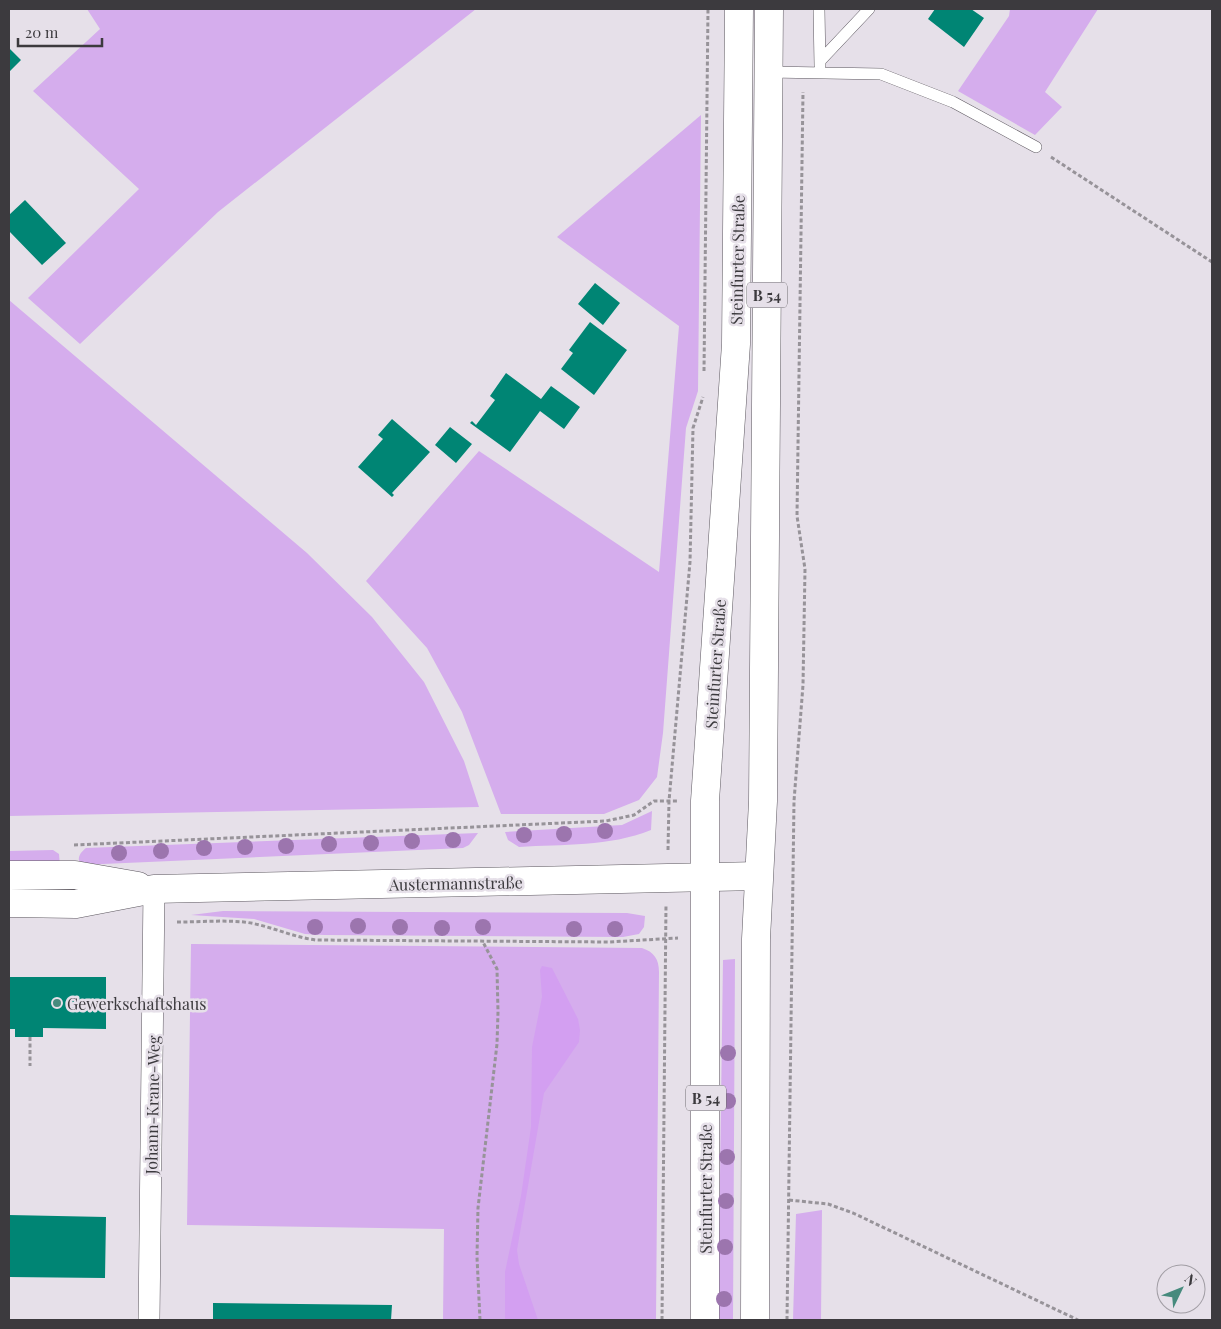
<svg xmlns="http://www.w3.org/2000/svg" width="1221" height="1329" font-family="'Playfair Display',serif">
<rect width="100%" height="100%" fill="#e6e0e9"/>
<path fill="#d5aded" d="M87 9H476L218 212 80 344 28 298 139 189 33 91 100 29Z
M1010 9H1098L1045 92 1062 107 1035 135 958 91 1009 16Z
M701 115 698 391 686 428 663 733 657 777 639 800 604 814H501L462 712 427 648 366 581 479 451 659 572 679 326 557 237Z
M9 300 307 553 372 617 424 682 464 761 479 807 9 816Z
M652 811 651 830C609 847 563 844 519 847L508 840 505 832 622 825Z
M478 833 469 845 463 848 80 865C77 857 80 853 86 848Z
M53 850 59 854 60 866 9 867V851Z
M223 911 627 913 645 916 644 927 639 934 623 937 324 935 305 934 254 919 191 915Z
M191 944 642 948C654 952 659 959 659 972L656 1320H443L444 1229 187 1225Z
M735 959 733 1320H718L723 960Z
M822 1210 821 1320H793L796 1214Z"/>
<path fill="#d39ff1" d="M542 966 552 968 578 1019 580 1030 579 1042 544 1093 517 1250 519 1264 538 1320H505V1272L521 1196 531 1127 532 1047 542 997 540 970Z"/>
<path fill="#008574" d="M935 9H971L984 18 964 47 928 19Z
M9 48 21 60 9 72Z
M25 200 66 243 42 265 9 231V215Z
M595 283 620 303 603 325 578 304Z
M590 322 627 350 594 395 561 369 573 353 569 350Z
M506 373 541 399 551 386 580 407 564 429 540 411 510 452 470 423 472 421 476 425 495 400 490 396Z
M392 419 430 452 392 493 394 495 392 497 358 467 383 439 378 435Z
M450 427 472 444 456 463 435 445Z
M9 977H106V1029L43 1028V1037H15V1029H9Z
M9 1215 106 1217 105 1278 9 1277Z
M213 1303 392 1305 391 1320H213Z"/>
<g fill="none" stroke-linecap="round" stroke-linejoin="round">
<g stroke="#5c575f" stroke-width="12">
<path id="service" d="M819 9 820 66
M820 61 869 9
M769 72 881 74 953 102 1036 147"/>
</g>
<g stroke="#5c575f" stroke-width="22">
<path id="minor" d="M149 1320 154 889"/>
</g>
<g stroke="#5c575f" stroke-width="29">
<path id="secondary" d="M9 875H75L138 886
M9 903 76 904 154 889 758 876"/>
</g>
<g stroke="#5c575f" stroke-width="29">
<path id="primary" d="M705 1320V801L736 344 739 9
M755 1320 756 939 763 801 769 9"/>
</g>
<path stroke="#979399" stroke-width="3" stroke-dasharray="4 2.5" stroke-linecap="butt" d="M1051 157 1212 262
M704 371 708 9
M74 845 606 821 634 815 654 801H677
M668 850 669 801 690 562 693 428 703 397
M177 922C199 922 222 920 244 922 269 925 291 937 316 940L609 942 678 938
M30 1037V1066
M789 1200 828 1204 853 1213 1078 1320
M480 1320 477 1257 478 1208 497 1044 498 1012 497 969 483 942
M662 1320 666 904
M787 1320 794 801 803 685 805 569 797 516 803 92"/>
<use href="#service" stroke="#fff" stroke-width="11"/>
<use href="#minor" stroke="#fff" stroke-width="21"/>
<use href="#secondary" stroke="#fff" stroke-width="28"/>
<use href="#primary" stroke="#fff" stroke-width="28"/>
</g>
<g fill="#9c75ae">
<circle cx="605" cy="831" r="8"/>
<circle cx="564" cy="834" r="8"/>
<circle cx="524" cy="835" r="8"/>
<circle cx="453" cy="840" r="8"/>
<circle cx="412" cy="841" r="8"/>
<circle cx="371" cy="843" r="8"/>
<circle cx="329" cy="844" r="8"/>
<circle cx="286" cy="846" r="8"/>
<circle cx="245" cy="847" r="8"/>
<circle cx="204" cy="848" r="8"/>
<circle cx="161" cy="851" r="8"/>
<circle cx="119" cy="853" r="8"/>
<circle cx="358" cy="926" r="8"/>
<circle cx="315" cy="927" r="8"/>
<circle cx="400" cy="927" r="8"/>
<circle cx="483" cy="927" r="8"/>
<circle cx="442" cy="928" r="8"/>
<circle cx="574" cy="929" r="8"/>
<circle cx="615" cy="929" r="8"/>
<circle cx="728" cy="1053" r="8"/>
<circle cx="728" cy="1101" r="8"/>
<circle cx="727" cy="1157" r="8"/>
<circle cx="726" cy="1201" r="8"/>
<circle cx="725" cy="1247" r="8"/>
<circle cx="724" cy="1299" r="8"/>
</g>
<circle fill="#468a7d" stroke="#e6e0e9" stroke-width="2" cx="57" cy="1003" r="5"/>
<g text-anchor="middle" dominant-baseline="central" stroke-width="5" stroke-linejoin="round" paint-order="stroke">
<g fill="#e6e0e9" stroke="#6f6c71" stroke-width="1">
<rect x="747" y="282.5" width="40" height="25" rx="4"/>
<rect x="686" y="1085.5" width="40" height="25" rx="4"/>
</g>
<g font-size="15" font-weight="bold" fill="#3c3a3e">
<text x="767" y="295">B 54</text>
<text x="706" y="1098">B 54</text>
</g>
<g font-size="16" fill="#3c3a3e" stroke="#e6e0e9">
<text transform="translate(737 260) rotate(-89)">Steinfurter Straße</text>
<text transform="translate(715 664) rotate(-86)">Steinfurter Straße</text>
<text transform="translate(456 883) rotate(-1)">Austermannstraße</text>
<text transform="translate(152 1105) rotate(-89)">Johann-Krane-Weg</text>
<text transform="translate(705 1189) rotate(-90)">Steinfurter Straße</text>
</g>
<g font-size="16" fill="#3c3a3e" stroke="#e6e0e9" text-anchor="start">
<text x="67" y="1003">Gewerkschaftshaus</text>
</g>
</g>
<rect width="1221" height="1329" fill="none" stroke="#3c3a3e" stroke-width="20"/>
<g transform="translate(1181 1289) rotate(47)"><circle r="24" fill="#e6e0e9" stroke="#a29ea5"/>
<path d="M0-4L9 19L0 12L-9 19Z" fill="#468a7d"/>
<text y="-8" font-size="14" font-weight="bold" text-anchor="middle" fill="#3c3a3e">N</text>
</g>
<path d="M18 38v8h84v-8" fill="none" stroke="#3c3a3e" stroke-width="2.5"/>
<text x="25" y="38" font-size="15" fill="#3c3a3e" stroke="#e6e0e9" stroke-width="4" paint-order="stroke">20 m</text>
</svg>
